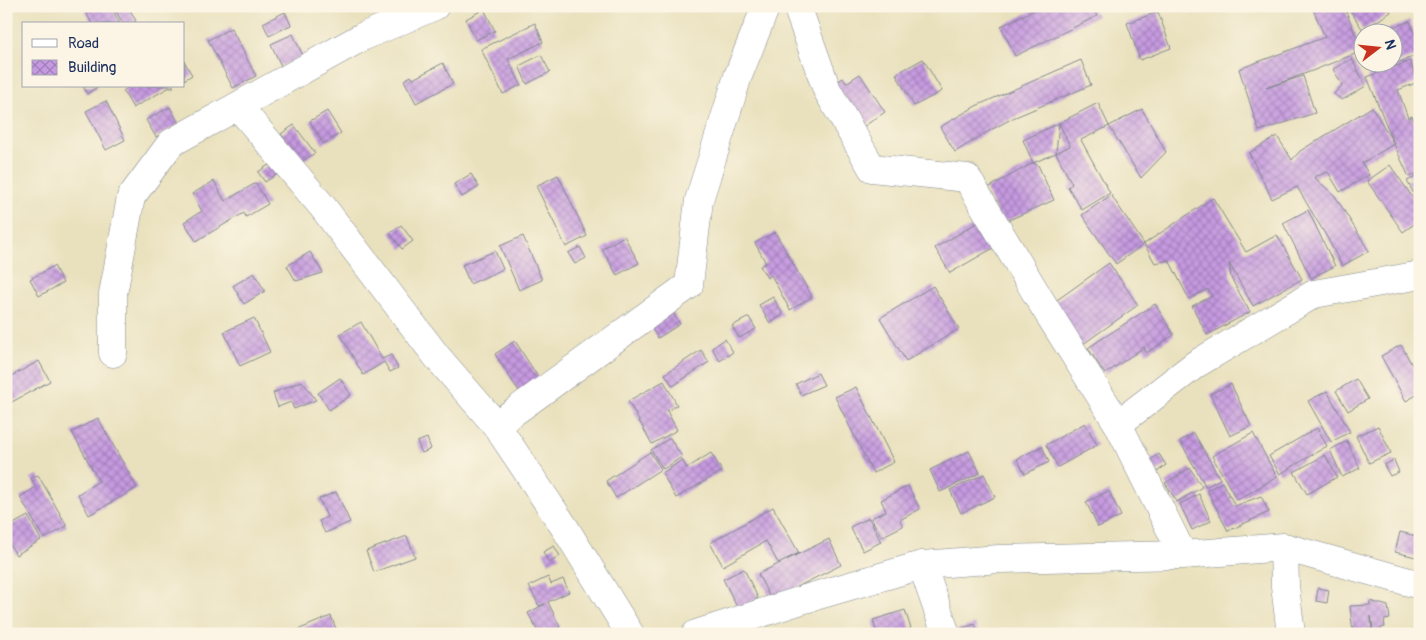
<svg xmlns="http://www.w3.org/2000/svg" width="1426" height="640" font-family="Pangolin,sans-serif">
<defs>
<pattern id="building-cross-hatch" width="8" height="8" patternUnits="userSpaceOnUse" patternTransform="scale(1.25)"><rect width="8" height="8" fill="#c69ae0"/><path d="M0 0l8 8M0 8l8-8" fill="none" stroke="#a07eb9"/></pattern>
</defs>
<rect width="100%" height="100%" fill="#fcf5e5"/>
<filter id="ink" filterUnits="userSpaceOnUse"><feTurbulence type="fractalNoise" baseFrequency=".02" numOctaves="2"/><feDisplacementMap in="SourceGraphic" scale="10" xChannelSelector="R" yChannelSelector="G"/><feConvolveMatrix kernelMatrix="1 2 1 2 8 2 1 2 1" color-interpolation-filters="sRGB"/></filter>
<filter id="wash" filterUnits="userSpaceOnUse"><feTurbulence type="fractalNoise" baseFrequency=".0096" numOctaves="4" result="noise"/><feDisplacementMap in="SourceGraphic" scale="20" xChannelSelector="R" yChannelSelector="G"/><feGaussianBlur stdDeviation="1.12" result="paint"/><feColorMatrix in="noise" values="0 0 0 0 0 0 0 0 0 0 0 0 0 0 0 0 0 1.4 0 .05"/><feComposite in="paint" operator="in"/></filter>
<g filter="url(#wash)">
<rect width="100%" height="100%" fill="#e9e1bd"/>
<g id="blocks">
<path fill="url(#building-cross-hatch)" d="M83 6H111L120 24H92Z
M113 6H128L136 21 131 24H123Z
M379 6H402L384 20Z
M1042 6H1092L1097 16 1015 56 1001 26Z
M1315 6H1344L1362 51 1312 71 1266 88 1303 76 1315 113 1259 131 1239 69 1325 37 1312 7Z
M1347 6H1387L1391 12 1363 30Z
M484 9 495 31 476 40 466 19Z
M285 12 291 25 269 36 263 23Z
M1158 12 1171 48 1140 60 1127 23Z
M1410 21 1420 47V54L1394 64V32H1381Z
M535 23 543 42 508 59 521 85 503 94 481 49Z
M231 28 256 76 233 88 208 40Z
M293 34 303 56 281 66 271 44Z
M541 55 550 72 527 84 519 66Z
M923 59 942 91 914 106 896 74Z
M1352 59 1366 86 1342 100 1334 94 1342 85 1333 69Z
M1081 60 1091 85 1013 118 989 131 955 152 940 127 976 106Z
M184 61 192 75 184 80Z
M1410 61 1418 82 1398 90 1408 118 1412 116 1420 134V173L1409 177 1394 144 1362 163 1369 175 1340 192 1328 172 1314 177 1335 196 1369 251 1342 266 1328 239 1297 187 1272 199 1249 153 1277 136 1292 160 1300 151 1372 107 1394 144 1367 77Z
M443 63 453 84 416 103 404 80 411 76 413 79Z
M860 74 885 112 863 127 835 83 843 78 846 83Z
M83 86H99L87 94Z
M130 86H174L171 89 170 87 133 108 123 91Z
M106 101 125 140 106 150 86 111Z
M1098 103 1109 126 1081 140 1110 193 1082 210 1068 187 1072 184 1056 153 1070 146 1059 123Z
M170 107 179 124 156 137 146 120Z
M1142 109 1166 152 1141 178 1109 126Z
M327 111 341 133 323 144 310 121Z
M1059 123 1056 153 1033 163 1023 140Z
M294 125 315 153 301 162 281 134Z
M273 162 280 172 265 182 258 172Z
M1033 163 1038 165 1054 200 1002 223 986 189Z
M1390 165 1420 208V220L1403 232 1367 181Z
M471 174 479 187 462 197 454 184Z
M558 175 587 236 566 247 536 186Z
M1420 175V205L1407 181Z
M214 181 225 201 256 183 268 204 246 217 244 213 196 241 184 222 202 211 192 194Z
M1111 195 1144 244 1116 264 1082 215Z
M1213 198 1246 252 1277 235 1302 279 1253 306 1229 263 1231 278 1250 312 1207 335 1192 306 1212 296 1208 289 1189 299 1169 260 1155 263 1144 244Z
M1308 210 1335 266 1311 278 1283 223Z
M980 221 995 247 950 273 935 248Z
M401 225 413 241 402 249 390 233Z
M775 232 812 297 790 310 771 275 767 278 760 266 766 263 755 243Z
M523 236 542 280 519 290 500 246Z
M624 236 639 263 617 275 602 249Z
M580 247 586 258 575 264 568 253Z
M495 251 503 269 470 284 462 265Z
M310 252 323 273 296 281 287 266Z
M1109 263 1138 305 1079 347 1050 305Z
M54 266 63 283 39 296 30 279Z
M254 273 265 291 244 304 233 286Z
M933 286 959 329 906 361 880 318Z
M773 297 783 315 770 323 759 305Z
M1155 304 1174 335 1146 353 1144 347 1105 374 1088 348Z
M668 305 680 324 658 338 646 320Z
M749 317 756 329 739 338 732 326Z
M254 318 270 352 240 366 224 332Z
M361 322 382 359 391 355 398 368 390 372 384 362 363 375 340 334Z
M725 339 733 352 720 361 712 348Z
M515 341 540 380 520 393 495 354Z
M1401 345 1420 379V393L1406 401 1381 356Z
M701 350 709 362 673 386 665 374Z
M39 361 50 381 10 403 6 396V379Z
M818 373 824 385 801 395 796 384Z
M340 378 351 395 329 410 318 393Z
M1356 379 1368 399 1348 411 1336 391Z
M302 381 316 400 294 409 291 402 278 407 273 393Z
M664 381 677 405 667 411 677 430 652 444 628 401Z
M1231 384 1251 426 1230 436 1210 394Z
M856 387 894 462 873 473 835 397Z
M1327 391 1350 432 1331 442 1308 401Z
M98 418 137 488 89 515 78 494 99 481 72 432Z
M1085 423 1097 445 1058 467 1046 445Z
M1378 426 1391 453 1369 463 1356 436Z
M1317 428 1327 446 1280 474 1269 456Z
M1194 433 1220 479 1206 487 1180 441Z
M1253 433 1277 477 1237 500 1212 456Z
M427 438 431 449 422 453 417 442Z
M670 438 682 457 663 469 651 450Z
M1347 441 1360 468 1342 477 1330 450Z
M1042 446 1049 462 1025 474 1017 459Z
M969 451 980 473 940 492 930 470Z
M650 452 661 469 616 498 606 481Z
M711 453 722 471 676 498 662 473 682 460 687 468Z
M1159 454 1166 465 1157 472 1149 461Z
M1325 455 1337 477 1307 494 1294 472Z
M1394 460 1399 472 1390 476 1384 465Z
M1190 468 1202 487 1177 502 1165 483Z
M984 474 995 497 961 513 950 490Z
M38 475 67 526 44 539 20 497 36 487 31 478Z
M1222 482 1235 506 1261 496 1269 512 1228 531 1207 490Z
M908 486 920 509 900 520 903 526 881 537 871 518 886 511 881 500Z
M1109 491 1121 516 1098 527 1086 502Z
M336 492 350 522 325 533 319 521 327 517 319 499Z
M1199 494 1211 521 1192 530 1180 504Z
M773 507 799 553 778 563 766 541 723 566 710 543Z
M28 516 41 540 16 555 6 538V528Z
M869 518 881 542 863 551 850 527Z
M1400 532 1420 537V558L1395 552Z
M407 536 415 557 374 572 366 551Z
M829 539 841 565 771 600 758 574Z
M554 546 560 556 549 563 543 552Z
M744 569 758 598 738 609 723 579Z
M548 577 551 584 563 579 569 592 548 602 560 627 547 634H539L528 613 545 604 539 606 529 586Z
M1318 588 1329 590 1327 603 1316 601Z
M1370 601 1388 606 1390 619 1384 620 1385 627 1381 628V634H1374L1371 616 1372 634H1353L1350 606 1370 605Z
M905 610 911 629 896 634H877L873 620Z
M331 616 338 634H288Z
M975 624 979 634H959L957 630Z"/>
</g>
</g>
<g filter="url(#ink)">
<use href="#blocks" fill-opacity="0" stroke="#82888e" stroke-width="1"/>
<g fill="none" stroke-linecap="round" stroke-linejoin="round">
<g stroke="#82888e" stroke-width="29">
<path id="minor" d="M797 6 827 90 872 168 967 178 1045 308 1118 424 1183 555
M238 106 322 206 438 358 496 425 565 528 630 634
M113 353V294L131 197 171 143 362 37 435 6
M1118 424 1196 364 1314 294 1415 276 1420 274
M496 425 689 285 699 200 738 76 766 6
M1284 547 1285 586 1291 634
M922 565 946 634
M696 634 805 599 922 565 999 559 1183 555 1284 547 1420 585"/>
</g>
<use href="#minor" stroke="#fff" stroke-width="28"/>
</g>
</g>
<rect width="1426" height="640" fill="none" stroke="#fcf5e5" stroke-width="25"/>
<rect x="22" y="22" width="162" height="65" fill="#fcf5e5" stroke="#a2a6af"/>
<rect x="32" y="39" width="25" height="8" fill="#ffffff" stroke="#a2a6af"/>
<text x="68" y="48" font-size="15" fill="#1b2f5e">Road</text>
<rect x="32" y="60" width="25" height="15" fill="url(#building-cross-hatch)" stroke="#a2a6af"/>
<text x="68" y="72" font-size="15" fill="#1b2f5e">Building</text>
<g transform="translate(1378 48) rotate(74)"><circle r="24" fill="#fcf5e5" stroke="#a2a6af"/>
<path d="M0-4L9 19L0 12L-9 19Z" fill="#c8321e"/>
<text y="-8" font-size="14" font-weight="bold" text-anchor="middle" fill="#1b2f5e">N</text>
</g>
</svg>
